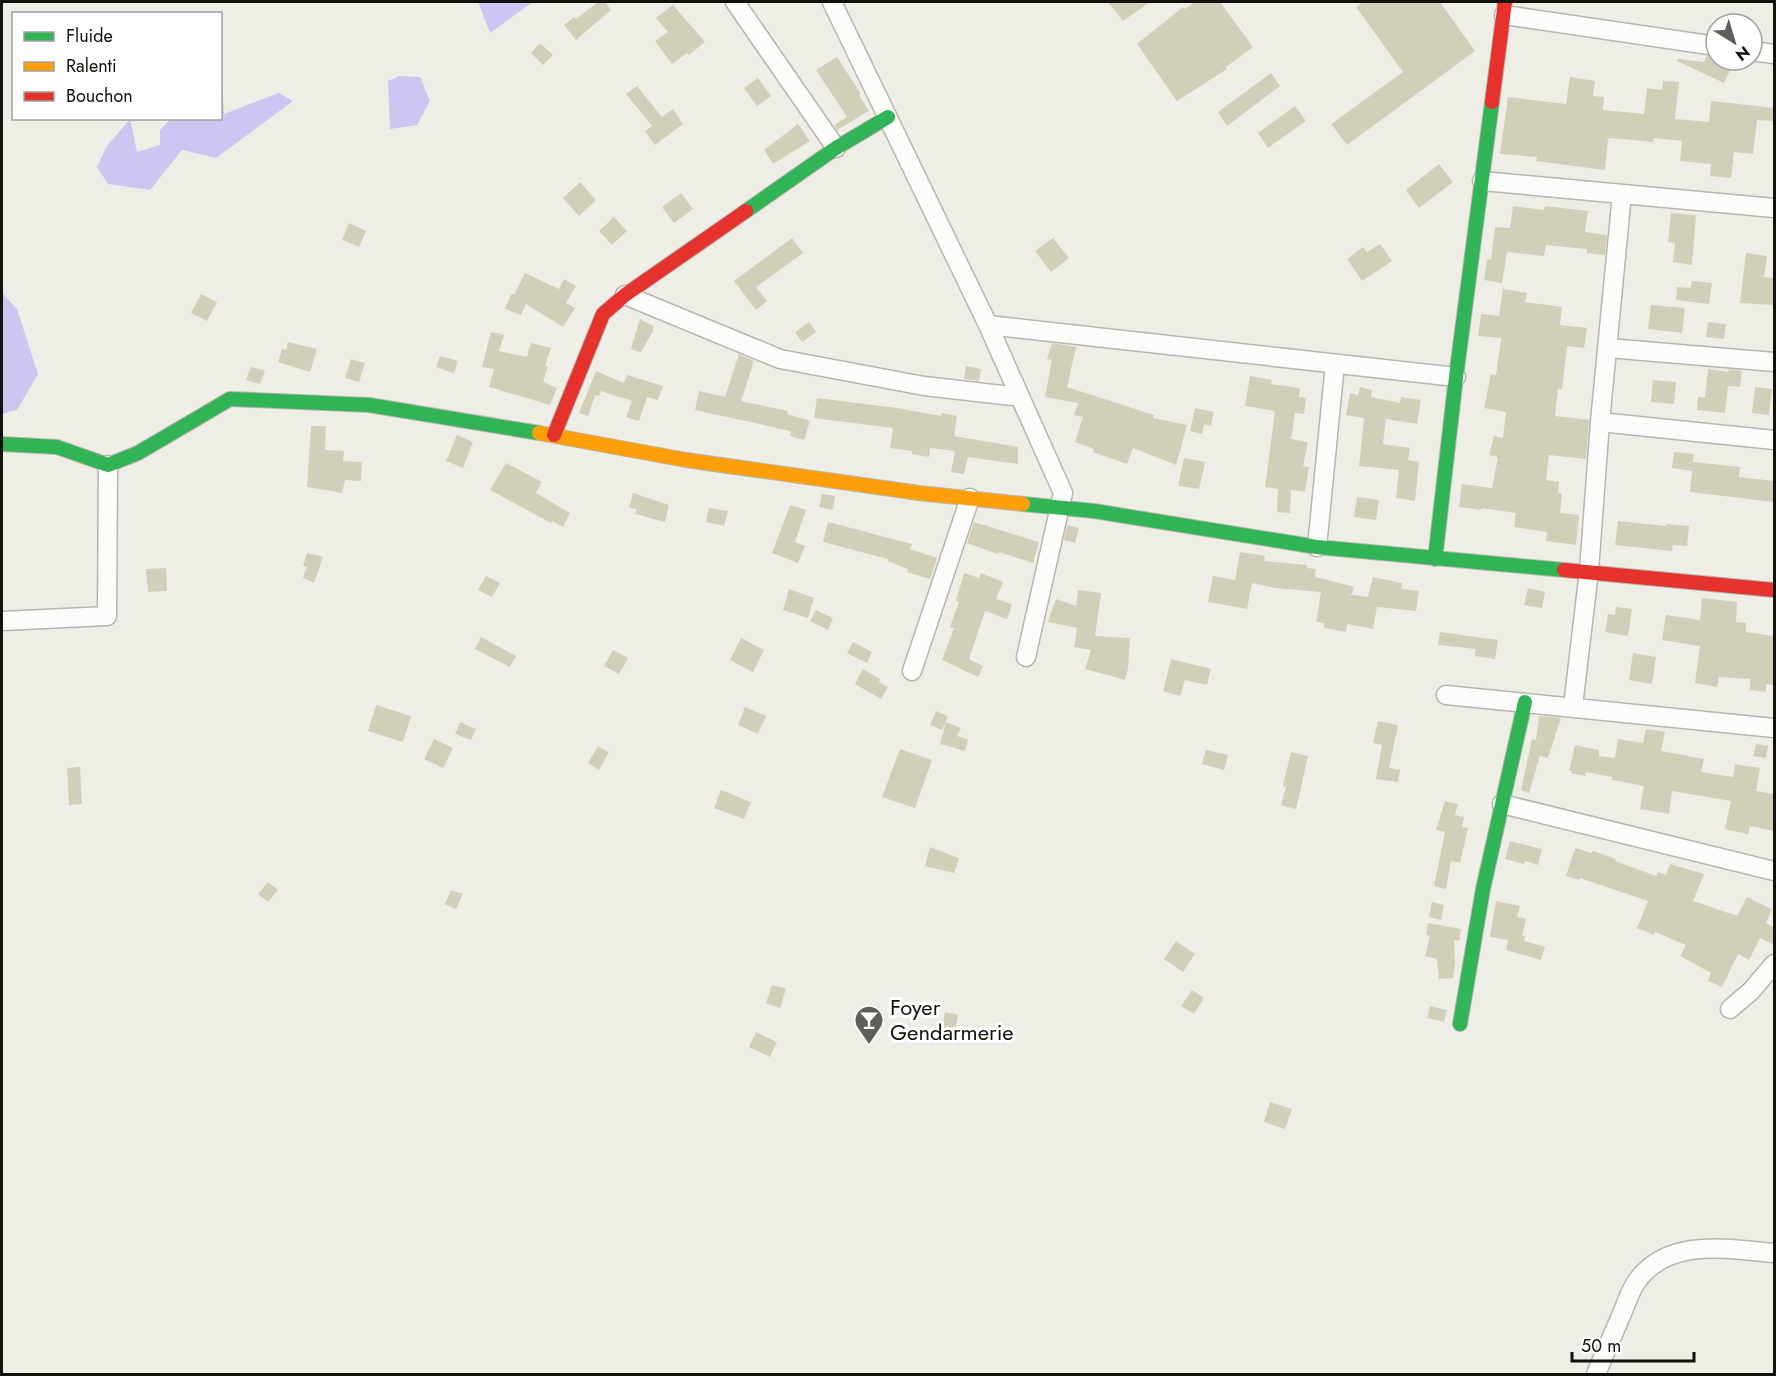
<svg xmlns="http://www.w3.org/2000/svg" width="1776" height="1376" font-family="Jost,sans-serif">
<rect width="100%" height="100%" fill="#eeeee6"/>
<path fill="#cec5f3" d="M478 2H533L490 33Z
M399 76 420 77 430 101 417 125 390 129 388 81Z
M221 88H222L224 114 279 93 293 101 216 158 182 150 150 190 108 184 97 167 107 146 130 119 137 152 160 145V130L170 119 220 118Z
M2 293 17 309 38 374 17 410 2 414Z"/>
<path fill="#d2cfb8" d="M598 2H605L611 10 576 40 564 25 574 17 576 19Z
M1108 2H1150L1123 21Z
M1195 2H1220L1253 47 1226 67 1227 69 1177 101 1137 44 1183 7 1185 9Z
M1363 2H1440L1475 51 1347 145 1331 124 1403 72 1356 7Z
M673 5 705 42 689 55 687 53 672 64 655 41 668 32 656 18Z
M540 43 553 55 543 65 531 53Z
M1707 56 1716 57V60H1724L1733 64 1724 83 1677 61 1678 59 1704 62Z
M837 57 861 94 859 95 869 111 837 130 834 125 847 117 816 70Z
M1271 73 1280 86 1227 126 1218 112Z
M1570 77 1595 81 1593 96 1604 97 1603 110 1644 114 1647 88 1662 90 1663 81 1679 82 1675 119 1709 122 1711 101 1774 108V121L1757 120 1753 154 1734 152 1731 178 1710 176 1711 164 1680 161 1682 141 1654 138 1653 142 1611 138 1608 139 1605 170 1536 161 1537 157 1500 154 1508 97 1566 104Z
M758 78 771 96 757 106 744 88Z
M637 86 662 117 673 109 683 124 655 145 645 131 652 126 626 94Z
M1295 106 1306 121 1268 148 1258 133Z
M798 124 810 141 773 164 764 150Z
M1439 164 1453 182 1419 208 1406 190Z
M580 182 596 200 579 216 563 198Z
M681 193 693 209 674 223 662 207Z
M1513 206 1544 210 1545 206 1588 211 1585 232 1607 235 1605 255 1587 253V249L1546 245 1544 256 1507 252 1502 283 1484 280 1487 259 1491 260 1495 227 1510 228Z
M1671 213 1696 215 1692 265 1673 262 1675 243 1668 242Z
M614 217 627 231 612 245 599 231Z
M349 223 366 231 359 247 342 240Z
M792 238 803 253 756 287 767 301 756 310 734 281Z
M1053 238 1069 258 1051 272 1035 251Z
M1380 244 1392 261 1362 281 1347 259 1363 247 1367 252Z
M1746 253 1767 256 1764 277 1774 278V305L1740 303Z
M525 273 559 289 564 279 576 286 566 303 575 308 563 327 526 304 521 315 505 309 511 294 514 295Z
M1692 281 1712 283 1709 304 1676 300 1677 287 1691 288Z
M1503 289 1527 293 1525 302 1562 307 1560 325 1587 328 1584 348 1567 346 1562 389H1558L1555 416 1589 420 1586 459 1549 455 1546 480 1559 482 1558 493 1562 494 1560 513 1579 515 1576 545 1546 541 1547 532 1514 527 1516 513 1481 508V510L1459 507 1462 484 1492 488 1498 457 1489 455 1494 436 1503 438 1506 412 1484 408 1491 374 1496 375 1501 338 1478 336 1481 314 1499 316Z
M201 294 217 302 207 321 191 313Z
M1651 305 1685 308 1682 333 1648 329Z
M640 319 653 326V331L641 352 631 349Z
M809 322 816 332 802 342 795 332Z
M1708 322 1726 324 1724 339 1706 337Z
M491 332 504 335 499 351 527 357 531 343 551 348 545 366H548L543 382 557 388 550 405 489 387 494 369 482 367Z
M288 342 317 349 310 372 278 362 282 349 286 350Z
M1052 343 1076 347 1067 387 1154 415 1153 418 1187 425 1176 465 1133 448 1127 464 1093 452 1094 449 1075 442 1083 417 1074 415 1078 403 1045 397 1052 360 1047 359Z
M739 354 754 361 741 401 788 411 787 414 810 421 804 440 790 436 791 431 695 410 699 391 725 397Z
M440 356 458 361 454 373 436 367Z
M351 359 365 363 359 382 345 378Z
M966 366 981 369 979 381 964 379Z
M251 367 265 371 260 384 246 380Z
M1708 369 1728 372 1729 369 1742 371 1740 387 1728 386 1725 413 1697 410 1698 397 1705 398Z
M596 371 624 383 627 375 663 386 658 400 647 397 639 421 626 417 632 401 601 391 599 396 595 395 588 416 579 413Z
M1250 376 1272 380 1271 384 1300 388 1299 397 1306 398 1304 414 1295 413 1291 439 1308 442 1303 466 1309 467 1305 492 1291 490 1290 513 1277 512 1278 489 1265 487 1275 411 1245 406Z
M1653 380 1676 382 1674 404 1651 402Z
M1360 387 1372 390 1371 397 1400 403 1401 397 1421 400 1417 424 1386 419 1383 444 1410 448 1408 460 1419 462 1415 501 1396 498 1399 470 1359 466 1364 418 1346 415 1350 393 1358 395Z
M1755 387 1772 389 1769 415 1752 413Z
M817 398 897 408 941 416 942 413 957 416 954 436 1018 447V464L968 457 964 474 951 472 955 451 930 448 929 457 912 454V451L890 448 893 428 814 418Z
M1195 408 1214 412 1211 426 1204 424 1202 434 1190 431Z
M311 426H326L325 450 344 451 343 461 362 462 361 481 345 480 342 493 307 487Z
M457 435 473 442 463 468 446 461Z
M1674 452 1694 454 1692 471 1672 468Z
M1184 458 1205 462 1199 489 1178 486Z
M1693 462 1740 467 1739 477 1774 481V502L1690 492Z
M506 463 542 482 536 493 570 513 563 527 552 521 551 523 490 490Z
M633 493 669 505 665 522 635 514 637 509 629 508Z
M822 494 835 496 833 510 819 507Z
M1357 497 1379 500 1376 520 1354 517Z
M790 505 806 510 795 542 805 546 798 563 772 553Z
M709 508 728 511 724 526 706 522Z
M1618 521 1666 526V524L1689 526 1687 546 1673 545 1672 551 1615 545Z
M828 522 912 544 910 549 937 558 930 579 907 572 908 569 888 561V559L823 542Z
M974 522 1039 542 1033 563 999 552 998 554 967 543Z
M1067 525 1079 528 1075 543 1064 540Z
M1240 552 1265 556 1264 561 1307 565V568L1316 569 1315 577 1354 587 1352 594H1347L1368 597 1373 577 1402 583 1401 589 1419 591 1416 611 1377 607 1373 629 1347 624 1346 632 1324 628V623L1316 622 1321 592 1276 588 1252 583 1247 609 1208 602 1213 576 1235 580Z
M307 553 323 557 314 583 303 578 307 567 303 566Z
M166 568 167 591 148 592 146 569Z
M964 573 979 578 981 573 1003 582 996 599 1012 604 1007 619 985 611 969 659 983 666 978 677 942 660 954 628 950 627 959 602 956 601Z
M486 576 500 583 492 597 478 590Z
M1528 588 1545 592 1542 608 1524 605Z
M789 589 814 598 808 618 783 610Z
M1078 590 1101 593 1095 636 1130 638 1128 669 1125 680 1085 669 1091 650 1074 647 1077 628 1048 622 1056 599 1076 606Z
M1702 598 1737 602 1736 622 1746 623V632L1774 636V685L1766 684V692L1750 690V679L1719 677 1717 687 1695 683 1700 646 1662 640 1666 615 1700 620Z
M1616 607 1632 609 1628 636 1605 632 1608 614 1615 615Z
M816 610 833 618 828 630 810 621Z
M1440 632 1498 640 1495 659 1475 656 1476 649 1438 645Z
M481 637 516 656 510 667 475 649Z
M741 638 764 650 753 672 730 660Z
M853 642 872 652 867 663 847 653Z
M613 650 628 658 619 674 604 666Z
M1633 653 1656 657 1652 684 1629 680Z
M1171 659 1211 669 1207 685 1185 680 1180 696 1163 691Z
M863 669 880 679 879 682 888 687 881 699 855 684Z
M376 705 411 716 403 742 368 731Z
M745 707 766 716 758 734 738 725Z
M936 711 948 716 942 730 930 725Z
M1539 716 1561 718 1548 758 1540 756 1529 793 1521 790 1532 739 1536 740Z
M1378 721 1398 725 1389 768 1400 770 1398 782 1376 779 1382 745 1373 743Z
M460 722 476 729 471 740 455 734Z
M946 722 961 728 957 736 968 739 965 751 940 744Z
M1646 729 1665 732 1661 751 1704 759 1701 772 1733 777 1735 764 1760 768 1756 791 1774 794V831L1750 826 1748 834 1725 829 1731 801 1672 791 1669 814 1640 809 1644 786 1612 780V777L1586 772 1585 776 1571 773 1572 771H1569L1575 745 1599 750V756L1615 758 1618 739 1643 743Z
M434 739 453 748 443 768 424 759Z
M1756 744 1768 746 1766 758 1753 756Z
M598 746 609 752 599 770 588 763Z
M900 749 932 760 915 808 882 797Z
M1206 750 1228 755 1224 770 1202 764Z
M1291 752 1308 756 1296 809 1281 805 1286 787 1283 786Z
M80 767 82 804 69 805 67 768Z
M721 790 751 802 744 819 714 808Z
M1445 801 1458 804 1455 815 1464 817 1462 827 1468 828 1460 863 1451 861 1446 889 1434 886 1445 832 1436 830Z
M1510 841 1542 849 1538 865 1525 861 1524 864 1505 859Z
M930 847 959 858 954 873 925 866Z
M1575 848 1592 853 1593 851 1616 859 1615 861 1656 876 1658 872 1666 875 1670 864 1704 874 1693 901 1737 916 1747 897 1772 909 1766 923 1774 927V945L1760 938 1749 960 1738 954 1722 987 1708 981 1711 973 1680 956 1686 945 1655 932 1654 935 1637 928 1648 901 1580 878 1579 880 1566 876Z
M268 882 278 890 268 902 258 894Z
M451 890 463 894 456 909 445 904Z
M1496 901 1520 906 1517 917 1526 919 1522 936H1525L1524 941 1545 947 1541 960 1506 950 1508 940 1490 937Z
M1432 902 1444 905 1441 920 1429 917Z
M1428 923 1461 929 1459 941 1454 940 1455 963 1453 978 1439 979 1437 959 1425 956 1430 936 1426 935Z
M1176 941 1195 954 1183 972 1164 959Z
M772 985 786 989 780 1008 766 1003Z
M1192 990 1204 998 1194 1014 1181 1006Z
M1430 1006 1447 1010 1444 1022 1427 1018Z
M945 1012 958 1015 955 1031 942 1029Z
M756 1032 777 1042 770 1057 749 1047Z
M1270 1102 1292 1109 1285 1129 1264 1122Z"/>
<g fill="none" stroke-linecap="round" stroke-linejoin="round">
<g stroke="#b6b5b0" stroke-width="21">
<path id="street" d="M735 2 836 148
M832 2 988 325 1063 493 1026 657
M1504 15 1716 46
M1752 51 1774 54
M1482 181 1774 208
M625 295 780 359 924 386 1020 397
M988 325 1456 377
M1608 348 1774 362
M1600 422 1774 440
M1317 547 1335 364
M2 621 107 616 108 465
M912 671 970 498
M1446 695 1774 728
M1573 706 1589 571 1600 422 1622 194
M1502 804 1774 871
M1730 1009 1751 991 1774 964
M1596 1374C1605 1353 1614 1332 1623 1311 1627 1301 1631 1289 1637 1281 1669 1237 1728 1249 1774 1253"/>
</g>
<g stroke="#b6b5b0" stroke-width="16">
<path id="fast" d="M746 211 836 148 888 117
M2 444 57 447 108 465 138 453 230 399 369 405 539 433
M1023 504 1094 511 1317 547 1564 570
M1435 559 1456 377 1492 102
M1460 1024 1483 889 1525 702"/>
</g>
<g stroke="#b6b5b0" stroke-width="16">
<path id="slow" d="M539 433 686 460 919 493 1023 504"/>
</g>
<g stroke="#b6b5b0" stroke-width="16">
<path id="jam" d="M1492 102 1505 2
M554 435 603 314 625 295 746 211
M1564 570 1774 590"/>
</g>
<use href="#street" stroke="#fcfcfb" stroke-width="18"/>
<use href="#fast" stroke="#30b455" stroke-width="14"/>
<use href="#slow" stroke="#ff9f0a" stroke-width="14"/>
<use href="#jam" stroke="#e5322d" stroke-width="14"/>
</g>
<defs>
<g id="bar-pin" transform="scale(1.5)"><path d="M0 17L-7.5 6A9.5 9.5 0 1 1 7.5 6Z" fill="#5f5e58" stroke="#fff"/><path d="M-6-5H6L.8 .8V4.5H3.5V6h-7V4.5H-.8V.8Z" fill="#fff"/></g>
</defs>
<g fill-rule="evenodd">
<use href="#bar-pin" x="869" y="1020"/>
</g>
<g text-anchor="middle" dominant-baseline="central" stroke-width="6" stroke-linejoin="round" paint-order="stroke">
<g font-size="22" fill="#12110c" stroke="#fff" text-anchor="start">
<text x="890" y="1007">Foyer<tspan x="890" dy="25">Gendarmerie</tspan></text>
</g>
</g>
<rect width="1776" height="1376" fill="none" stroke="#12110c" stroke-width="6"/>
<rect x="12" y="12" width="210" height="108" fill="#ffffff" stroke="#a0a09e" stroke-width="1.5"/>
<rect x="24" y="32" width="30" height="9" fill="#30b455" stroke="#a0a09e" stroke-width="1.5"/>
<text x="66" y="42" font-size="18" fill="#12110c">Fluide</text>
<rect x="24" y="62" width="30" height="9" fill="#ff9f0a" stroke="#a0a09e" stroke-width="1.5"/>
<text x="66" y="72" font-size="18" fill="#12110c">Ralenti</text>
<rect x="24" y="92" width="30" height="9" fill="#e5322d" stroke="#a0a09e" stroke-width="1.5"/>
<text x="66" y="102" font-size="18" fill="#12110c">Bouchon</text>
<g transform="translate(1734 42) rotate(143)"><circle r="28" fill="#ffffff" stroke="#a0a09e" stroke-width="1.5"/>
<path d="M0-4.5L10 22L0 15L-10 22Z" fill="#5f5e58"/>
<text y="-9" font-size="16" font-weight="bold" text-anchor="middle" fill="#12110c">N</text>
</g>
<path d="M1572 1352v9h122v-9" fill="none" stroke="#12110c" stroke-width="3"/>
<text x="1581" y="1352" font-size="18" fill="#12110c" stroke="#ffffff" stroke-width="4.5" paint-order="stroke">50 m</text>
</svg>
